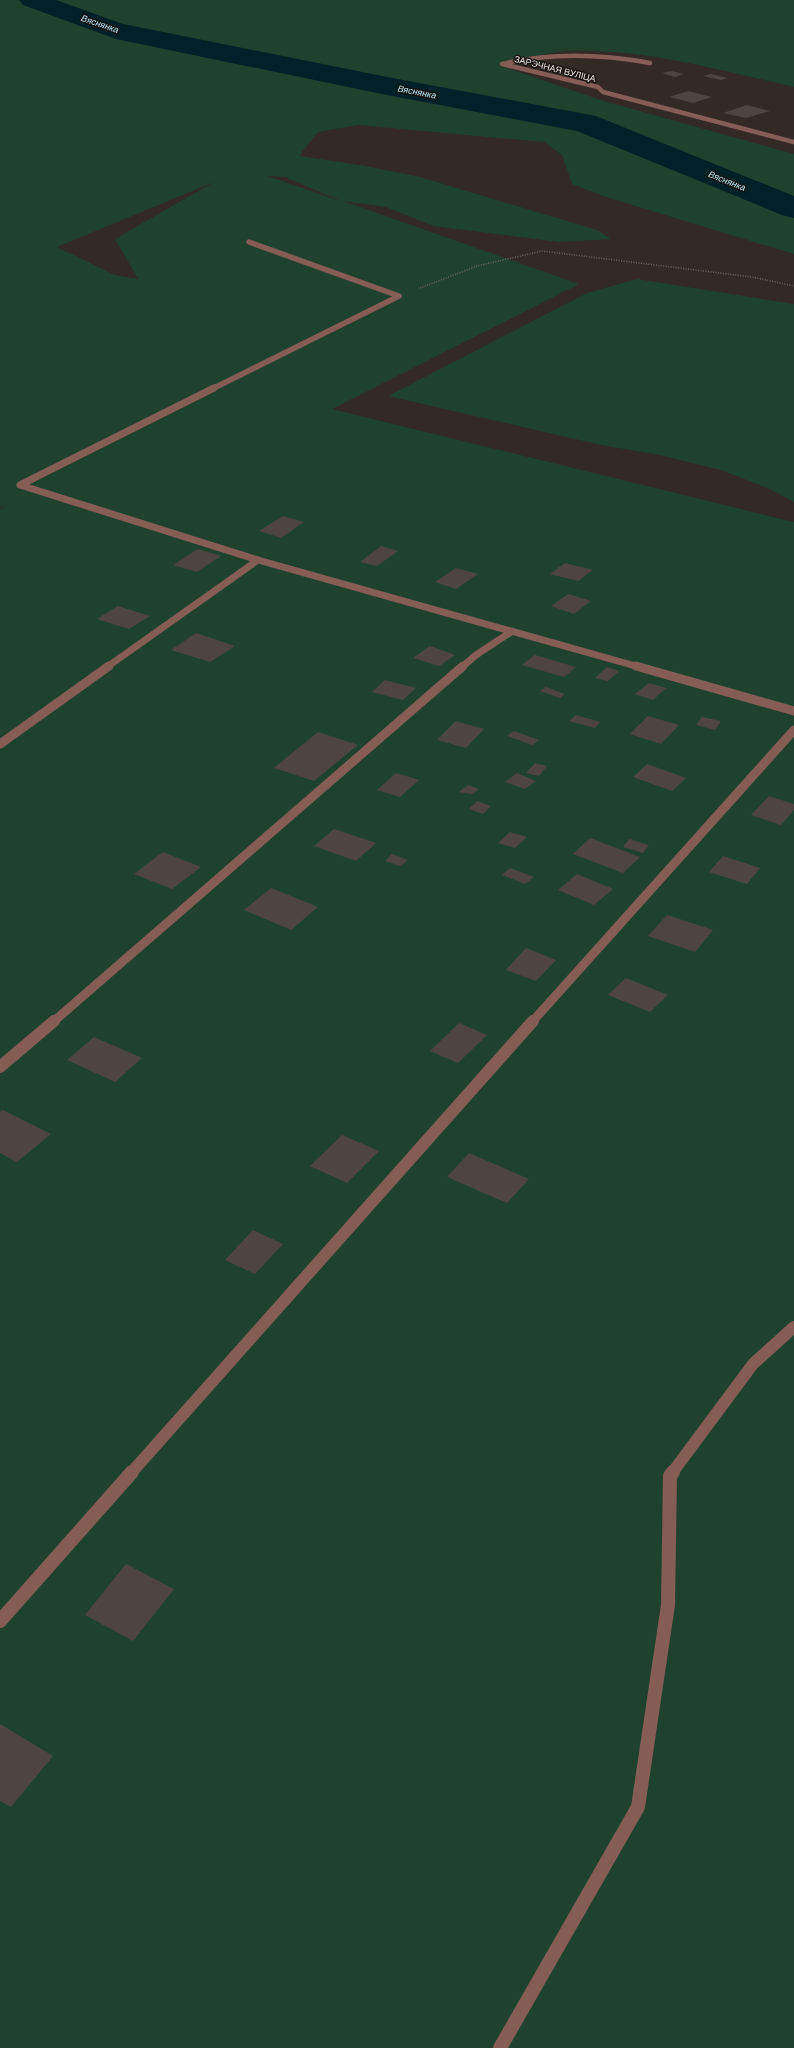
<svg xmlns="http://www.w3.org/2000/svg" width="794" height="2048" font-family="Arial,sans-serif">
<rect width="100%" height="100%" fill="#332925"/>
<path fill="#1f422f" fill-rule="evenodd" d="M0 0H794V87C719 70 644 48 567 51 548 52 516 60 498 65L604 101 794 154V254L603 196 572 184 562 155 544 142 358 125 318 132 299 156 360 165 420 177 597 230 611 239 559 242 433 226 386 207 343 201 579 284 332 409 794 522V2048H0V509L10 503 0 508ZM267 176 285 177 341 201H340ZM214 182 115 239 138 279 115 275 57 247Z
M637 279 794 304V502L770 489 721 470 660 455 601 445 388 396 587 293Z"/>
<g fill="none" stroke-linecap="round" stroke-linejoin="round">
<path fill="#012128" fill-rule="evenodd" d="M19 0H56L123 24 387 77 596 116 794 196V218L782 215 577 131 387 95 116 39 23 5Z"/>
</g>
<path fill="#4f4540" d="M671 71 684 74 675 77 662 73Z
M711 74 728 78 721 80 703 76Z
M688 91 712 97 693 103 669 97Z
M747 105 770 111 746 118 723 113Z
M283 516 304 522 281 538 259 531Z
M381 546 398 551 377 566 360 562Z
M198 549 221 556 197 572 173 565Z
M565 563 593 570 578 581 550 574Z
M456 568 478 574 456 589 435 582Z
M568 594 591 601 574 614 551 606Z
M118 606 150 616 129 629 97 619Z
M196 633 235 646 210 662 171 650Z
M430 646 455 655 439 666 413 658Z
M535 655 576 667 564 677 522 665Z
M607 667 619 671 608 681 595 678Z
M385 680 416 688 403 700 372 692Z
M649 683 666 688 653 700 635 694Z
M546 687 565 694 560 698 540 691Z
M576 715 600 722 595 728 569 721Z
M648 716 679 725 661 744 630 734Z
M702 717 721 721 715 730 696 725Z
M456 721 484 729 466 748 437 740Z
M514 731 539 740 532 745 507 736Z
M318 732 358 745 314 781 274 768Z
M535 763 547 766 539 776 526 773Z
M647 764 686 778 672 791 633 777Z
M396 773 419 780 400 797 377 790Z
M517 773 536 781 525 789 505 782Z
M468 785 479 789 472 794 459 792Z
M769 796 794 804V810L781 825 751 815Z
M477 801 491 806 483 814 469 809Z
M334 829 376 843 356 861 314 846Z
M510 832 527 837 515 848 498 843Z
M590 838 640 857 623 873 573 854Z
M629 839 649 845 643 853 623 847Z
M163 852 201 867 172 889 134 874Z
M392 854 408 860 400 866 385 861Z
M723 856 760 868 747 884 709 872Z
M510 868 534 877 525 884 502 875Z
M577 874 613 889 594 905 558 890Z
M271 888 318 907 291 930 244 910Z
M667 915 713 930 695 952 648 936Z
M526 948 556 960 536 981 506 970Z
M626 978 668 995 650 1012 608 995Z
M459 1023 487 1035 458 1063 430 1051Z
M94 1037 142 1058 115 1082 67 1060Z
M3 1110 51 1134 17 1162 0 1153V1112Z
M342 1135 379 1151 347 1183 310 1166Z
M469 1153 529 1179 507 1203 447 1177Z
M253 1230 283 1244 255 1274 225 1260Z
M126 1564 174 1589 133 1641 85 1615Z
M0 1724 53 1756 11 1807 0 1801Z"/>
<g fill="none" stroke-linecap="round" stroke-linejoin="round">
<path stroke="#706763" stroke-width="1.5" stroke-dasharray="1 1.5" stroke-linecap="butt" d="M420 288 477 266 542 251 752 277 794 286"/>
<path stroke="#865c57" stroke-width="5.5" d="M212 389 399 296 249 242"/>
<path stroke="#865c57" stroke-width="7" d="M20 485 258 560 639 667
M20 485 214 388
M107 667 258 560
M462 667 476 655 511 632"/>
<path stroke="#865c57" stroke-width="9" d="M636 666 794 711
M0 744 109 666
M53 1022 463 666
M532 1022 794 730"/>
<path stroke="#865c57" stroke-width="12" d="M0 1067 54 1021
M131 1473 533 1021
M672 1473 753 1364 794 1327"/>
<path stroke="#865c57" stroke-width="14" d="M0 1621 132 1472
M500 2048 638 1807 668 1605 670 1476 673 1472"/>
<path stroke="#865c57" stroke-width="4.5" d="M650 63C600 54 552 52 502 64L598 87 603 92 794 142"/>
</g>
<g text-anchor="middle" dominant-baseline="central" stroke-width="3" stroke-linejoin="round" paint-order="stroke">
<g font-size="9" font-style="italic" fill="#b5e9f9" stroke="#171311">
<text transform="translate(100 24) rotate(19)">Вяснянка</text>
<text transform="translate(417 92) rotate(11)">Вяснянка</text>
<text transform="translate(727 181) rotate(22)">Вяснянка</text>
</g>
<g font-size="9" fill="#ece5e2" stroke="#171311">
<text transform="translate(555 69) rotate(14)">ЗАРЭЧНАЯ ВУЛІЦА</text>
</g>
</g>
</svg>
